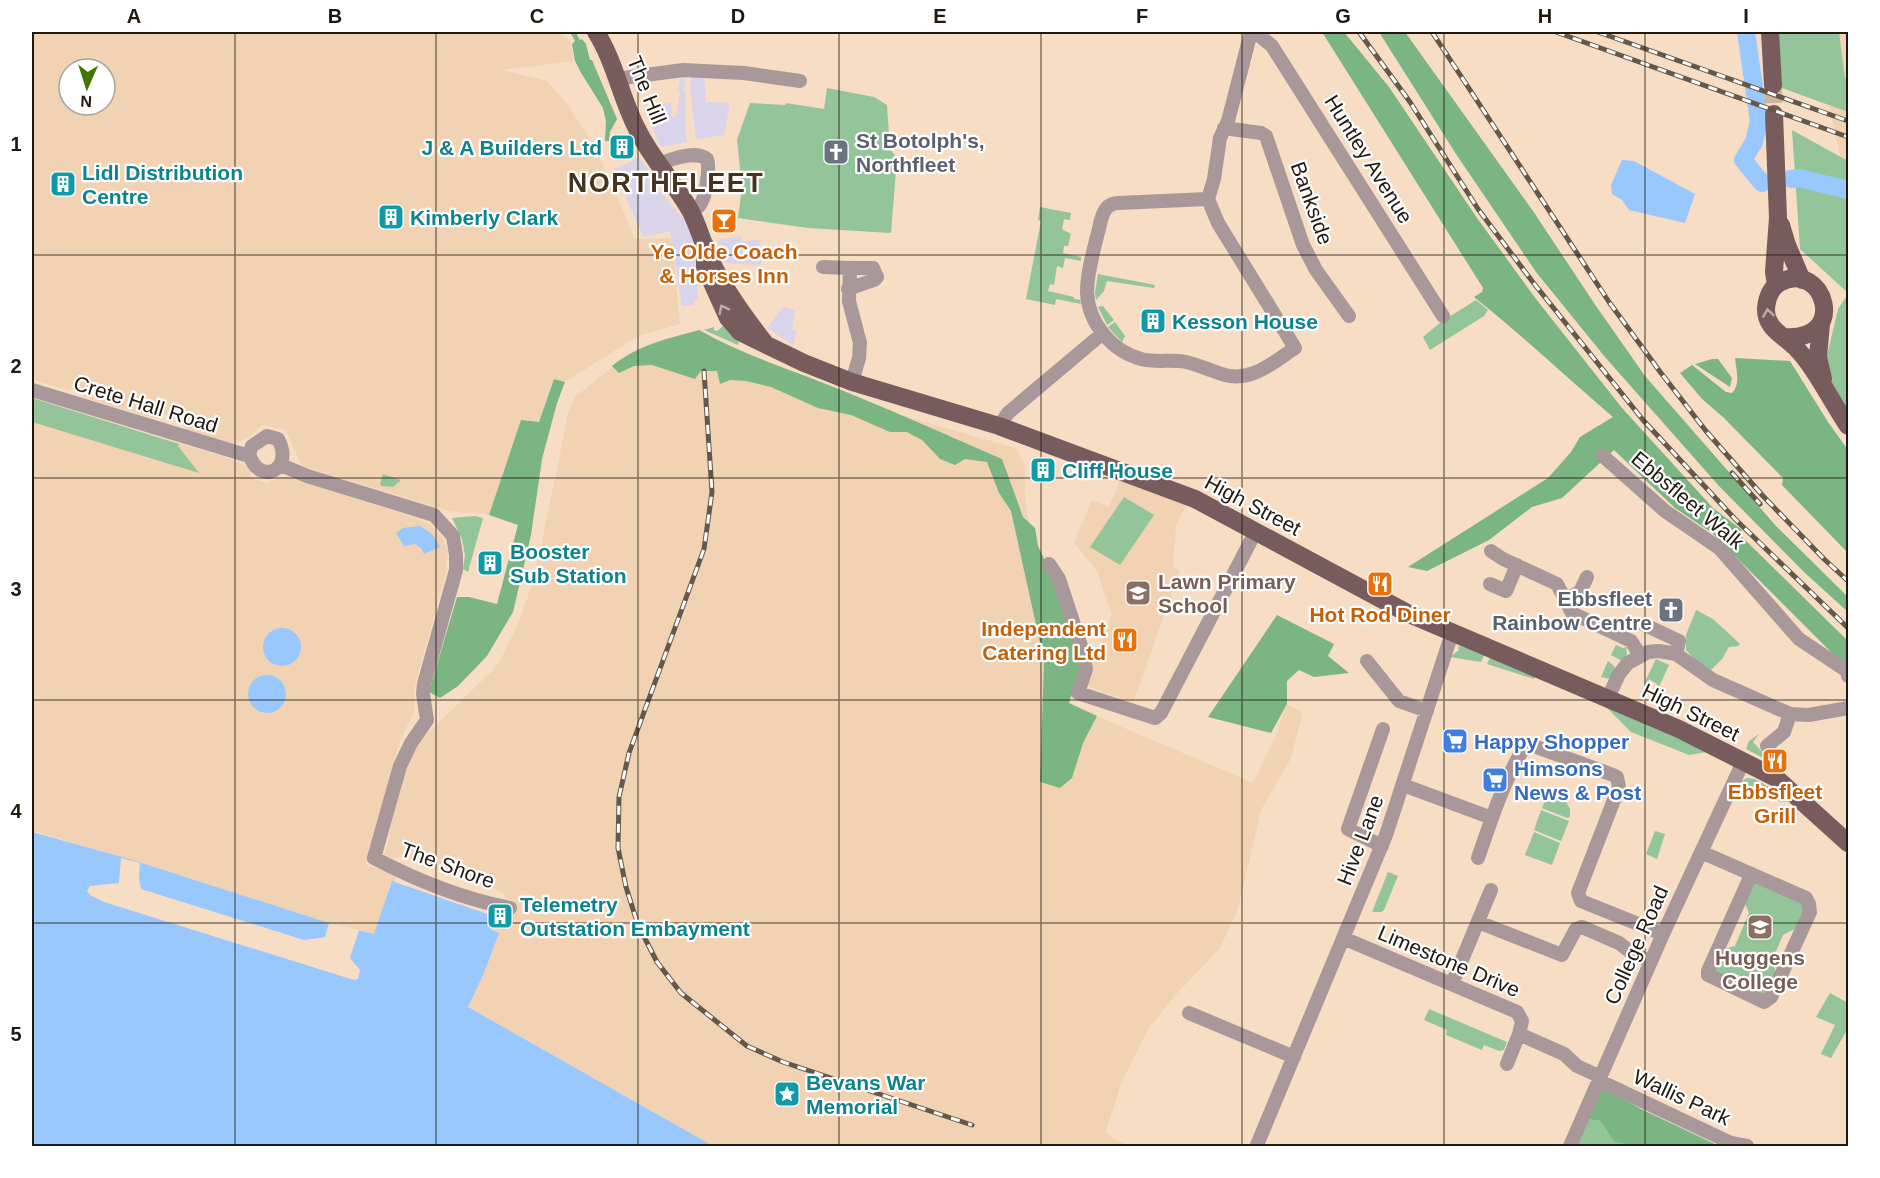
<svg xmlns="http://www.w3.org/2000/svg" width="1880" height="1178" font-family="Arial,sans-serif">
<rect width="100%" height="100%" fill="#f6ddc3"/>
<path fill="#d9d4ea" d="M681 75H686L684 92H686L685 126 687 142 662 147 659 144 644 109 671 102 672 117H676L680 92 678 91Z
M691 75 704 77 706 102 730 103 724 135 696 139 690 88Z
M639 157 655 180 660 192 689 225 695 253 698 297V300H694V305L682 306 670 231 643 237 630 207 618 175 617 176 613 167 619 168Z
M741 236 743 242 759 239 761 265 726 263 717 240Z
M783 307 795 310 792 330 797 331 793 345 767 328Z"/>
<path fill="#f1d3b3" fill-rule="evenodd" d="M32 32H559L570 41 574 61 502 70 547 81 567 104 595 147 635 239 672 238 680 324 638 336 565 382 554 379 539 422 521 420 489 515 476 512 462 513 450 511 304 467 301 465 286 430 262 425 251 435 234 445 187 430 180 423 181 415 170 412 157 419 153 418 82 397 85 390 79 388 80 384 74 382 70 391 32 379ZM69 69H105V105H69Z
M1814 32H1848V161L1840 157Z
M699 330 714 339 873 407 1015 448 1025 466V501L1033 543 1068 704 1253 783 1275 738 1287 704 1303 713 1290 760 1261 810 1238 909 1220 948 1173 998 1149 1028 1122 1081 1105 1133 1124 1144 1123 1146H713L468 1007 484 973 498 933 491 930 496 917 499 912 507 915 514 900 504 897V893L403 856 392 859 385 854 405 768 420 741 492 671 499 663 519 622 529 593 539 555 560 455 567 416 575 397 627 355 637 349 655 342Z
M32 398 240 462 251 472V478L268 484 270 480 273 481 283 476 420 519 432 526 441 535 448 551 446 573 415 685 414 711 398 746 366 865 396 875 394 882H391L375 934 329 923 32 830Z
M1120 480 1186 505 1176 526 1173 567 1180 570 1133 703 1085 685 1095 650 1112 615 1097 571 1074 543 1092 500 1109 507Z"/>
<path fill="#93c49a" d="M1777 32H1839L1845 78 1848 80V112L1779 87Z
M827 88 874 97 887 105 890 149 897 158 891 233 808 228 738 218 742 187 737 140 750 103 785 105 786 103 824 109Z
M1792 130 1848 161V293L1800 249Z
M1040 207 1071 213 1070 220 1064 219 1062 229 1071 234 1068 246H1064L1063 253 1081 257V261L1065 258 1063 268 1057 266 1054 285 1050 284 1048 291 1074 297V299L1080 300 1081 304 1056 299 1055 305 1026 299 1041 221 1038 220Z
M1098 274 1155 285 1154 288 1107 281 1104 291 1096 300 1095 292Z
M1848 294V417L1833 393 1827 356 1838 309Z
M1476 300 1488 310 1484 316 1430 350 1423 337 1441 322Z
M1103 306 1114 320 1107 325 1098 307Z
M1115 322 1125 336 1122 342 1108 327Z
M723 326 739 342 738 345 704 330 714 327V330L717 331Z
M32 398 179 444 178 446 199 473 32 422Z
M383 474 401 480 393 487 381 486 380 484Z
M1124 497 1154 515 1120 565 1090 547Z
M475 516 483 518 468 572 463 569 465 555 462 539 452 518Z
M1696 610 1713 619 1740 644 1738 646 1729 647 1722 659 1711 670 1695 660 1686 650V635Z
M1616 645 1623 648 1626 647 1627 655 1622 661 1611 655Z
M1461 646 1485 654 1481 662 1450 657 1459 650 1458 647Z
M1491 656 1535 677 1534 679 1487 664Z
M1656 659 1669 665 1657 691V684L1649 679 1646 685 1644 684Z
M1608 661 1614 666 1615 669 1610 679 1601 677Z
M1602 703 1614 707 1707 752 1689 755 1631 732Z
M1759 734 1753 742 1766 756 1765 759 1746 749 1749 741Z
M1747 778 1755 779 1792 801 1781 802 1741 784 1740 782Z
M1546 797 1566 802 1570 809V817L1567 818 1542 808Z
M1541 810 1569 821 1561 841 1534 830Z
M1655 831 1665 834 1657 859 1646 854Z
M1534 832 1560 843 1552 865 1525 855Z
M1388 872 1398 876 1384 910 1381 912H1372Z
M1758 880 1806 906 1799 927 1783 935 1773 958 1776 976 1765 996 1751 990 1745 978 1733 973 1718 978 1714 975 1721 950 1735 946 1749 913 1744 901 1753 881Z
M1830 993 1848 1003V1028L1831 1058 1821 1054 1835 1025 1816 1017Z
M1429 1009 1507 1042 1504 1050 1499 1051 1484 1045 1482 1050 1446 1035 1447 1030 1424 1020Z
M1588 1119 1600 1121 1614 1142 1635 1146H1575Z"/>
<path fill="#7bb584" d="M570 32H578L577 35 580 40 582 39 586 44 590 60H592L617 119 610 132 609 141H605L606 121 603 108 580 71 575 61 572 44 575 41Z
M1322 32H1344L1389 87 1477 218 1536 299 1622 408 1713 508 1742 530 1739 534 1848 641V669L1712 533 1675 508 1614 450 1562 498 1532 507 1489 540 1427 571 1408 567 1548 478 1571 452 1580 437 1613 417C1566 377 1522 335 1474 297L1482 292 1483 288Z
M1379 32H1405L1533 211 1596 306 1645 376 1776 526 1848 597V612L1805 573 1719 486 1605 357 1536 272 1456 154Z
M699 330C739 353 783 367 826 384 885 407 944 434 1002 459L1023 517 1035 528 1038 546 1059 590 1078 656 1080 668 1069 703 1097 716 1083 743 1072 778 1060 788 1040 782 1044 661 1011 511 999 493 987 462 965 459 955 465 940 459 922 440 907 432H890L851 415 818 408 771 387 746 381 730 380 720 384 717 371H701L695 379 652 365 634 366 619 373 612 366C638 345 667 339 699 330Z
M1735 358 1790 361 1828 422 1848 450V553L1782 485 1783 478 1724 418 1702 399 1680 373 1692 365 1726 392 1732 393C1741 384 1736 369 1735 358Z
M1712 359H1718L1732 378 1730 387 1695 364Z
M554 379 565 382 557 403 542 459 531 535 513 612 487 656 458 686 440 698 429 692 457 597H469L497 604 518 525 489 515 521 420 539 422Z
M1277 615 1334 644 1328 656 1349 673 1314 677 1299 670 1287 681V704L1271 733 1208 717Z
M1602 1087 1641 1109 1719 1146H1635L1614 1142 1600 1121 1588 1119Z"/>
<path fill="#98c8fe" d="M1622 160 1634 161 1695 194 1685 223 1629 210 1622 200 1612 194 1611 185Z
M420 526 432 534 440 547 424 554 421 548 415 544 404 546 396 533 403 528Z
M263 647a19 19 0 1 1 38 0a19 19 0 1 1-38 0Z
M248 694a19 19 0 1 1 38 0a19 19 0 1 1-38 0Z
M32 832 129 859 329 923 374 934 392 881 496 917 491 930 499 933 484 973 468 1007 713 1146H32Z"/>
<path fill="#f6ddc3" d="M121 858 140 863 139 878 141 889 304 940 325 937 329 923 359 930 350 958 360 970 358 979 354 980 104 902 90 895 87 891 90 886 119 883Z"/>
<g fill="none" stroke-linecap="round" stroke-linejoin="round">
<path stroke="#98c8fe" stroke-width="18" d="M1746 32 1759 121 1754 142 1743 160 1762 183
M1791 179 1799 178 1848 190"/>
<path stroke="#cbb69f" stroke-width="18" stroke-dasharray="18 9" stroke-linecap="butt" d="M1773 85 1774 114"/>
<path stroke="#a89899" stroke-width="14" d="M1251 33 1260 36 1272 46 1443 316
M616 79 683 70 744 73 800 81
M1224 128 1261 133 1266 136 1303 245 1316 270 1349 316
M658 165C671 159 695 150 707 159 710 168 706 199 699 206 698 207 691 211 691 212
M1208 199 1218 223 1295 348C1274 362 1252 382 1225 375 1212 371 1199 365 1186 362 1171 359 1156 363 1141 359 1112 351 1088 323 1087 292 1087 269 1096 243 1101 220 1104 210 1107 204 1118 203Z
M1208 199 1214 179 1220 138 1228 121 1251 32
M823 267 850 268 849 301 860 343 859 358 852 382
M848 289 874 280 877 277 873 268H850
M32 390 249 456
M999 426 1008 413 1103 333
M267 436 278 439C295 470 259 487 249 454L252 446Z
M1603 456 1665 511 1719 548 1799 639 1847 671 1848 676
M281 465 307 476 434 515 453 536 456 555V570L424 684 423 694 427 720 411 743 400 766 374 858C416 880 463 899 510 908
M1491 551 1503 559 1557 584 1572 613 1631 641 1640 655
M1049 564 1059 579 1081 646 1086 669 1078 693 1155 718 1161 713 1256 531
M1490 584 1506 591 1517 565
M1565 599 1580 592 1587 577
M1643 624 1679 641 1676 654
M1367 661 1399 701 1427 711
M1608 698 1619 674 1628 663 1648 652 1659 651 1676 654 1713 680 1790 714 1784 732 1767 746
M1790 714 1809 715 1848 708
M1403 785 1492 818
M1382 846 1348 829 1383 729
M1701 852 1806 898 1809 904 1810 912 1771 997 1764 1002 1708 975V971L1751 875
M1478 858C1491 820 1504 780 1525 746L1531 745 1613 775 1617 777 1619 787 1578 893 1581 901 1663 934
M1478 922 1562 955 1576 929 1582 927 1619 943 1632 953 1651 962
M1343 938 1517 1012 1522 1021 1519 1034
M1452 984 1491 890
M1189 1013 1294 1057
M1507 1064 1519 1034 1564 1054 1577 1066 1601 1077
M1600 1081 1731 1143 1747 1146
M1257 1145 1386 835 1452 633
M1570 1146 1663 934 1743 762"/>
<path stroke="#775b5d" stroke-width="18" d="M596 32C615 62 621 98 637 129 651 158 674 182 690 210 698 225 702 241 709 257 721 284 746 319 764 342
M1770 32 1773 85
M1774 114 1778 218 1774 272 1776 285
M1781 225 1787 245 1802 280
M705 245V267L728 318 740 332 804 363 852 382 999 426 1195 499 1409 614 1679 729 1776 778 1848 843
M1821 324 1818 357 1823 379
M1784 337C1850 342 1824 260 1781 282 1771 287 1767 298 1766 308 1765 328 1783 335 1795 347 1815 367 1831 401 1848 426"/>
<g stroke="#655849" stroke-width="5">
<path id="rail" d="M1359 32 1410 102 1478 209 1532 281 1643 420 1735 519 1848 628
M1432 32 1609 302 1661 373 1706 431 1763 496 1824 559 1848 581
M1556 32 1848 137
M1598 32 1848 121
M704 371 712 492 704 549 629 753 619 797 618 848 626 887 638 925 657 962 681 993 747 1046 783 1062 972 1125
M1732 473 1760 504"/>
</g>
<use href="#rail" stroke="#fff" stroke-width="3" stroke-dasharray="9" stroke-linecap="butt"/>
</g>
<defs><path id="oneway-chevron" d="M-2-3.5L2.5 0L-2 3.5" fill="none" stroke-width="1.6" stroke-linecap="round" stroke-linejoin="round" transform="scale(1.5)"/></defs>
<g stroke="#bbadae">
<use href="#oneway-chevron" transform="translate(723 309) rotate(-117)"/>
<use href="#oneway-chevron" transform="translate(1768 313) rotate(-99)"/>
</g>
<path fill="none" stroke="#211910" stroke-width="1.5" stroke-opacity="0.55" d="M235 32V1146M436 32V1146M638 32V1146M839 32V1146M1041 32V1146M1242 32V1146M1444 32V1146M1645 32V1146M32 255H1848M32 478H1848M32 700H1848M32 923H1848"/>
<defs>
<g id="building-square" transform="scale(1.35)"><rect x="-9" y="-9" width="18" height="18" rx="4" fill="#0f9aa8" stroke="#fff"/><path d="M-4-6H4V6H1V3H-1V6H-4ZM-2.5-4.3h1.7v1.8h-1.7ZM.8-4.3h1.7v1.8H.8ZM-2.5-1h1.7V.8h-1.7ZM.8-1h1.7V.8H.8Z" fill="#fff"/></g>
<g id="church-square" transform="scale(1.35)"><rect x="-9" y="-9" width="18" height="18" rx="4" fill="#6b7280" stroke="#fff"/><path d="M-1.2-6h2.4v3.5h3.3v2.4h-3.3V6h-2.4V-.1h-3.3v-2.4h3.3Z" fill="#fff"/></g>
<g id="bar-square" transform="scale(1.35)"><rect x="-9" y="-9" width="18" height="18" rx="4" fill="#e8710a" stroke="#fff"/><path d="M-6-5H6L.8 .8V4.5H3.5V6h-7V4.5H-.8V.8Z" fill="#fff"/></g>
<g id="restaurant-square" transform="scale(1.35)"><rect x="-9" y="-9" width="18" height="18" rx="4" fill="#e8710a" stroke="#fff"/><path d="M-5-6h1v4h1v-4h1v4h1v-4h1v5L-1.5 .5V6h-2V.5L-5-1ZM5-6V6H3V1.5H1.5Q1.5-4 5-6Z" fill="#fff"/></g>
<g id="school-square" transform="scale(1.35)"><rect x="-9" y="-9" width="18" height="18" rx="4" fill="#8d6e63" stroke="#fff"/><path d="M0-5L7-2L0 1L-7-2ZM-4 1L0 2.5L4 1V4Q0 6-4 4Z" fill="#fff"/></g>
<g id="supermarket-square" transform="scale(1.35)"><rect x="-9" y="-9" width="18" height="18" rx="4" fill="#3f7fe0" stroke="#fff"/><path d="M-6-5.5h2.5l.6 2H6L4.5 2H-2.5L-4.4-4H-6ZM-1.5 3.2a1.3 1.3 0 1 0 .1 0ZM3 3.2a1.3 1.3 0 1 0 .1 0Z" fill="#fff"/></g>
<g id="sight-square" transform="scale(1.35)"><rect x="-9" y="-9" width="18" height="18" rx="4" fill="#0f9aa8" stroke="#fff"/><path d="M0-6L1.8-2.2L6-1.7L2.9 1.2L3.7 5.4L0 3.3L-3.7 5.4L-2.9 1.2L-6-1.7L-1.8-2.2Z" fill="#fff"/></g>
</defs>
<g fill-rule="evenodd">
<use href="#building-square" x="622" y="147"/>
<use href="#church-square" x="836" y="152"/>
<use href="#building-square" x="63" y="184"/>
<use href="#building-square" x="391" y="217"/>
<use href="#bar-square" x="724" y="221"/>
<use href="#building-square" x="1153" y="321"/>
<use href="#building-square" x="1043" y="470"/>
<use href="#building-square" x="490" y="563"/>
<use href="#restaurant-square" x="1380" y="584"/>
<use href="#school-square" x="1138" y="593"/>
<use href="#church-square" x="1671" y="610"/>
<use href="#restaurant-square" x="1125" y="640"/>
<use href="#supermarket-square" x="1455" y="741"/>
<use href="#restaurant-square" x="1775" y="761"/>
<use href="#supermarket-square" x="1495" y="780"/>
<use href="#building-square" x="500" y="916"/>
<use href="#school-square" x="1760" y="927"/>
<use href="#sight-square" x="787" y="1094"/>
</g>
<g text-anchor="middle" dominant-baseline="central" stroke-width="4.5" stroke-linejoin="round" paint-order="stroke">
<g font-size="21" fill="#211910" stroke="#fff">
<text transform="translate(647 90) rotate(68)">The Hill</text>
<text transform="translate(1369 159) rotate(58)">Huntley Avenue</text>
<text transform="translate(1312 203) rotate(70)">Bankside</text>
<text transform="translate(146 404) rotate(17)">Crete Hall Road</text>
<text transform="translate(1688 500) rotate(40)">Ebbsfleet Walk</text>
<text transform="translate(1253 505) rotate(28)">High Street</text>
<text transform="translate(1691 712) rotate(26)">High Street</text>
<text transform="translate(1360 840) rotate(-69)">Hive Lane</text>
<text transform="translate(448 865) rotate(20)">The Shore</text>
<text transform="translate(1636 945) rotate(-66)">College Road</text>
<text transform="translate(1449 961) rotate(23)">Limestone Drive</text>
<text transform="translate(1682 1097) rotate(25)">Wallis Park</text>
</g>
<g font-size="21" font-weight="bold" fill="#5b616d" stroke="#fff" text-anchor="start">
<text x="856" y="140">St Botolph's,<tspan x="856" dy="24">Northfleet</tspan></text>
<text x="1652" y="598" text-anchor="end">Ebbsfleet<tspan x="1652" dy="24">Rainbow Centre</tspan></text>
</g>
<g font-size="21" font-weight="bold" fill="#0d838f" stroke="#fff" text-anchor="start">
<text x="602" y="147" text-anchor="end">J &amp; A Builders Ltd</text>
<text x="82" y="172">Lidl Distribution<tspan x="82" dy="24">Centre</tspan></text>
<text x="410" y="217">Kimberly Clark</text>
<text x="1172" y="321">Kesson House</text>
<text x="1062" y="470">Cliff House</text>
<text x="510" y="551">Booster<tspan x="510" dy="24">Sub Station</tspan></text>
<text x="520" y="904">Telemetry<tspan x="520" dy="24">Outstation Embayment</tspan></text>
<text x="806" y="1082">Bevans War<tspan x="806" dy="24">Memorial</tspan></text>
</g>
<g font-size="21" font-weight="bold" fill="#c56008" stroke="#fff">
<text x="724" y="251">Ye Olde Coach<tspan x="724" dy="24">&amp; Horses Inn</tspan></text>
<text x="1380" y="614">Hot Rod Diner</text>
<text x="1106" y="628" text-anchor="end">Independent<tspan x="1106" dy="24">Catering Ltd</tspan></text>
<text x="1775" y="791">Ebbsfleet<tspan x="1775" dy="24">Grill</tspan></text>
</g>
<g font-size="21" font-weight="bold" fill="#785e54" stroke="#fff" text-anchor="start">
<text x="1158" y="581">Lawn Primary<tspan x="1158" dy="24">School</tspan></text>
<text x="1760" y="957" text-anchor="middle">Huggens<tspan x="1760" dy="24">College</tspan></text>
</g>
<g font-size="21" font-weight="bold" fill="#366cbe" stroke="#fff" text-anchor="start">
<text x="1474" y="741">Happy Shopper</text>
<text x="1514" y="768">Himsons<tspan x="1514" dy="24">News &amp; Post</tspan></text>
</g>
<g font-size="27" font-weight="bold" letter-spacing="1.5" fill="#46331e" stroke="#fff">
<text x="666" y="183">NORTHFLEET</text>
</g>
</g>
<rect width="1880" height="1178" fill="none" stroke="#ffffff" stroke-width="66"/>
<g transform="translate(87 87) rotate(183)"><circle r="28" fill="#ffffff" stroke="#a6a39f" stroke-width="1.5"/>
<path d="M0-4.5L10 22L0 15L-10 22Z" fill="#437600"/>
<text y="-9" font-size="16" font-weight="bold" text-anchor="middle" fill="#211910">N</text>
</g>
<rect x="33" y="33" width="1814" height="1112" fill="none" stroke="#211910" stroke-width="2"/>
<g font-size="20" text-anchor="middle" font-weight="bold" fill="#211910">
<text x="134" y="23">A</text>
<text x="335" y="23">B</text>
<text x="537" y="23">C</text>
<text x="738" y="23">D</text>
<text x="940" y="23">E</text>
<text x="1142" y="23">F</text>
<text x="1343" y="23">G</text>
<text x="1545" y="23">H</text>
<text x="1746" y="23">I</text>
<text x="16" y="151">1</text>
<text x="16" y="373">2</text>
<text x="16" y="596">3</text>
<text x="16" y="818">4</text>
<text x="16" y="1041">5</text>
</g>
</svg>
